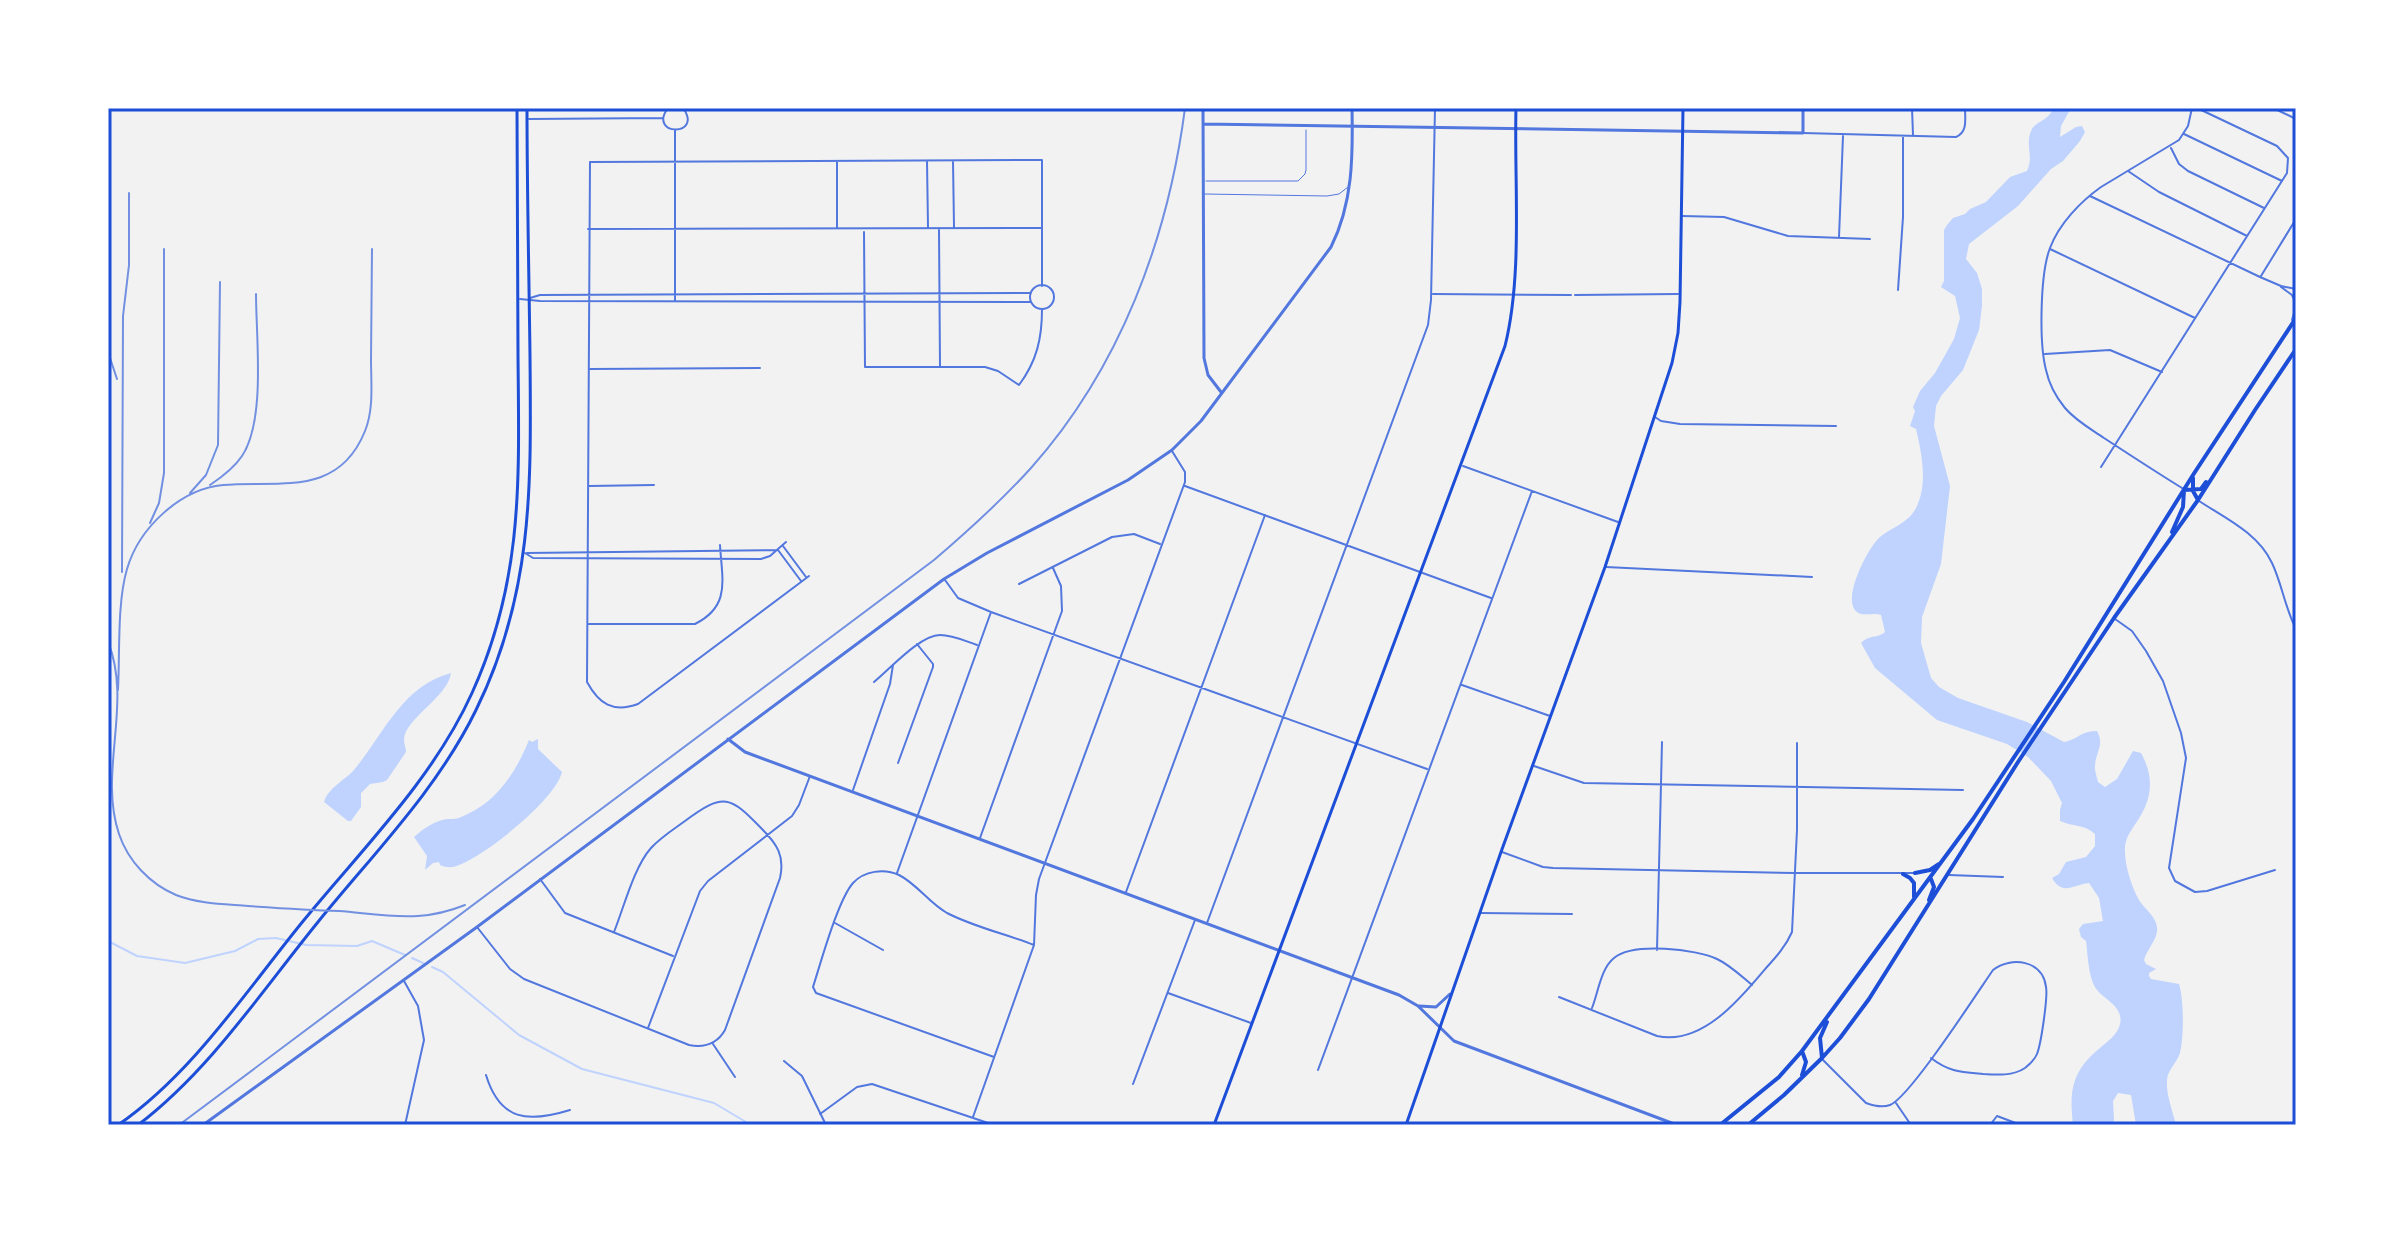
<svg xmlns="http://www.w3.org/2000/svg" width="2404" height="1233" font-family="Manrope,sans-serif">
<rect width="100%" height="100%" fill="#f2f2f2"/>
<path fill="#bfd3fe" d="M2054 108H2071L2061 126 2060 137 2076 127 2082 126 2085 132 2080 141 2063 161 2051 169 2018 206 1969 244 1966 259 1977 273 1982 289V306L1979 330 1963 370 1941 396 1936 406 1934 426 1950 486 1941 564 1922 617 1921 643 1931 678 1939 687 1958 698 2027 722 2064 742C2077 740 2082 730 2097 731 2105 745 2095 753 2095 767 2094 768 2098 781 2098 782L2105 787 2117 779 2133 751 2141 753C2155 778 2152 800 2136 823 2130 832 2124 840 2125 852 2125 866 2132 888 2139 900 2145 910 2159 918 2157 932 2155 942 2147 950 2144 960L2146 964 2156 969 2149 973V976L2151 979 2179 984C2184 1001 2184 1035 2180 1053 2177 1063 2167 1070 2167 1081 2166 1095 2173 1112 2176 1125H2136L2131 1095 2118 1093 2113 1101 2114 1120 2112 1125H2073C2069 1090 2072 1071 2100 1048 2108 1041 2118 1034 2120 1024 2124 1007 2105 1000 2097 990 2088 978 2088 955 2086 941L2081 937 2079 929 2083 924 2103 921 2099 898 2089 883C2072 885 2063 896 2052 878L2059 874 2066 862 2086 857 2095 846V834C2084 824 2073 827 2060 821V810L2062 803 2051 781 2028 757 2007 744 1937 720 1875 668 1861 643C1870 634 1877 639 1885 632L1881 615C1873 612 1864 617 1857 612 1841 600 1867 550 1878 539 1890 527 1907 525 1916 508 1928 485 1922 454 1916 429L1910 426 1915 411 1913 407 1920 391 1935 373 1954 339 1960 318 1955 296 1941 287 1944 281V230L1947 225 1953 218 1965 214 1970 209 1986 202 2010 177 2027 171C2034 156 2025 146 2031 131 2035 121 2046 123 2054 108Z
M451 673C448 697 404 719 404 740 404 744 406 748 406 752L387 780 383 782 370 784 361 793V807L351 821H348L324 802C328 788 345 780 354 770 383 735 402 686 451 673Z
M538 739V749L562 772C556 799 486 855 459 865 452 868 447 868 440 865L439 862 433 863 425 870 427 856 414 837C423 829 434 821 447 819 450 819 456 819 459 818 496 804 515 774 529 740L532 742Z"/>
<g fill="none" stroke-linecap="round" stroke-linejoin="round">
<path stroke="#bfd3fe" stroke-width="2" d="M108 941 137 956 185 963 235 951 258 939 276 938 306 945 357 946 372 941 405 955
M412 958 423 963
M432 967 443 972 519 1035 582 1069 714 1103 751 1125"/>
<path stroke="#5277de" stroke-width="1" d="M1206 181H1298L1305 174 1306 170V130
M1204 194 1327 196 1339 194 1348 187"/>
<path stroke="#5277de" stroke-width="2" d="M668 108C647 136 704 137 683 108
M1912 108 1913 135
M2273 108 2296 119
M529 119 663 118
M1803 133 1956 137C1968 132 1965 119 1965 108
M2184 134 2282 181
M2171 148 2179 164 2188 171 2264 208
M927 161 928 227
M953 161 954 227
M837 162V228
M2128 171 2159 192 2247 236
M2090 196 2260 277 2281 286 2296 289
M1682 216 1724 217 1788 236 1870 239
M588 229 1041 228
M939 230 940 367
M864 232 865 367H985L998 371 1019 385C1037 361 1042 338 1042 309
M1839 237 1843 136
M2050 249 2195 318
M2261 276 2296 219
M1030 297a12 12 0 1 1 24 0a12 12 0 1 1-24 0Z
M2281 287 2292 295 2296 304
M1898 290 1903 217V136
M1433 294 1571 295
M1575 295 1678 294
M530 298 540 295 1031 293
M520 299 540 301 1031 302
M675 301V130
M2292 320 2296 306
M2045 354 2110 350 2162 372
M589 369 760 368
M1655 417 1661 421 1680 424 1836 426
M1463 466 1618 522
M2101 467 2287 173 2288 158 2277 146 2197 108
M589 486 654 485
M1185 486 1491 598
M2182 488C2156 472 2130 455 2104 438 2091 429 2076 421 2065 408 2056 397 2049 384 2046 370 2039 343 2040 274 2050 248 2059 224 2080 202 2101 187L2179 140 2188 126 2192 108
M2199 501C2225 518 2258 533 2272 563 2282 584 2285 608 2296 629
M783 546 806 577
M778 550 801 581
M525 553 533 558 761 559 770 556 786 542
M527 553 777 550
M1606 567 1812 577
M809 576 638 704C613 713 599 704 587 682L590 162 1042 160V286
M945 580 958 598 991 612 1427 769
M1019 584 1112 537 1134 534 1160 544
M2115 619 2132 631 2146 651 2163 681 2181 733 2186 758 2169 868 2175 881 2195 892 2207 891 2275 870
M589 624H695C731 606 722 580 720 545
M874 682C890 669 920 635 940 635 953 635 965 641 977 645
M1462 685 1550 716
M898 763 933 667V664L917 644
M1534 766 1584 783 1963 790
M853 790 890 684 893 665
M980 838 1062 611 1061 586 1053 568
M1502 852 1543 867 1553 868 1796 873H1913
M897 873 991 612
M1949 875 2003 877
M540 879 565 913 673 956
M1126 892 1265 515
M1481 913 1572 914
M835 923 883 950
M1207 923 1428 325 1431 300 1435 108
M477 927 510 969 524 979 689 1045C705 1048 717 1044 725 1030L780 878C785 856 777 844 762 829 730 796 724 792 685 821 674 829 661 837 651 848 634 867 624 907 614 932
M1657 950 1662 742
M404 981 418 1006 424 1040 405 1125
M1168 993 1251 1023
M1559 997 1657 1036C1702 1046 1741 998 1766 968 1776 957 1786 946 1792 932L1797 830V743
M1592 1008C1598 993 1601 968 1614 958 1633 942 1696 949 1717 959 1730 965 1741 976 1752 985
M648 1028 700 891 708 881 792 816 799 805 810 776
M713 1044 735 1077
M994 1057 816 993 813 987C821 962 838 900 853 883 864 871 884 868 899 875 917 884 929 903 947 913 974 927 1006 934 1034 945
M1822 1059 1866 1103C1874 1106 1882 1108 1890 1105 1910 1097 1977 993 1993 970 2011 956 2043 960 2046 987 2048 997 2041 1044 2037 1054 2035 1059 2030 1064 2025 1068 2013 1076 1998 1075 1983 1074 1961 1072 1949 1072 1931 1058
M784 1061 802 1076 826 1125
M1318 1070 1532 491
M486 1075C500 1121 528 1123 570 1110
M1133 1084 1195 920
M1896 1103 1911 1125
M820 1114 857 1087 872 1084 994 1125
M973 1117 1034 945 1036 895 1039 879 1185 482V472L1172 451
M1990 1125 1997 1116 2021 1125"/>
<path stroke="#5277de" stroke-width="3" d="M1203 108 1204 358 1208 375 1221 392
M1203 124 1803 133V108
M728 739 745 752 1399 995 1418 1006 1454 1041 1677 1125
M1419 1006 1436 1007 1450 994
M203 1125 477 927 944 579 987 553 1128 480 1172 450 1201 421 1331 247C1353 203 1353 156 1352 108"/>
<path stroke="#1d4ed8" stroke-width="3" d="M118 1125C193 1073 246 991 304 920 363 848 433 779 472 693 524 579 519 477 518 355 518 273 517 190 517 108
M138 1125C210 1070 261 992 318 922 373 854 437 790 476 710 534 592 531 483 530 356 529 273 527 191 527 108
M1214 1125 1505 346C1523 274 1514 183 1516 108"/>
<path stroke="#1d4ed8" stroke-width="3" d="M1406 1125 1501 852 1605 567 1672 363 1678 333 1680 302 1683 108"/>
<path stroke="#1d4ed8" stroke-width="4" d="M2193 478V491L2198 500
M2172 532 2183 507 2184 490 2201 489 2206 482
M1915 873 1930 870 1939 864
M1903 874 1910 878 1914 883V897
M1929 900 1934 887 1931 879
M1802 1051 1806 1062 1802 1075
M1822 1058 1820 1038 1827 1022
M1720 1125 1779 1077 1802 1051 1973 819 2064 682 2193 475 2296 318
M1748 1125 1784 1095 1822 1058 1840 1038 1869 999 2018 762 2114 618 2198 500 2255 410 2296 349"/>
<path stroke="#7290e2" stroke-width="2" d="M108 352 117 379
M210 485C222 477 234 468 242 456 266 420 256 337 256 294
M190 493 206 475 218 445 220 282
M150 523 159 503 164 473V249
M122 572 123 316 129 265V193
M108 642C133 703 98 772 119 834 128 861 150 884 176 895 199 904 224 904 248 906 278 908 309 910 339 911 365 913 392 918 418 916 434 915 450 911 465 905
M118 690C120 653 117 603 127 569 139 528 180 489 223 485 279 480 338 498 365 431 374 409 371 383 371 359 371 322 372 286 372 249
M179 1125 934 560C968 531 1001 501 1031 468 1120 368 1168 239 1185 108"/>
</g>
<rect width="2404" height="1233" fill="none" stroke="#ffffff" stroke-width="220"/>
<rect x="110" y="110" width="2184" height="1013" fill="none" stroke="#1d4ed8" stroke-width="3"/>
</svg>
